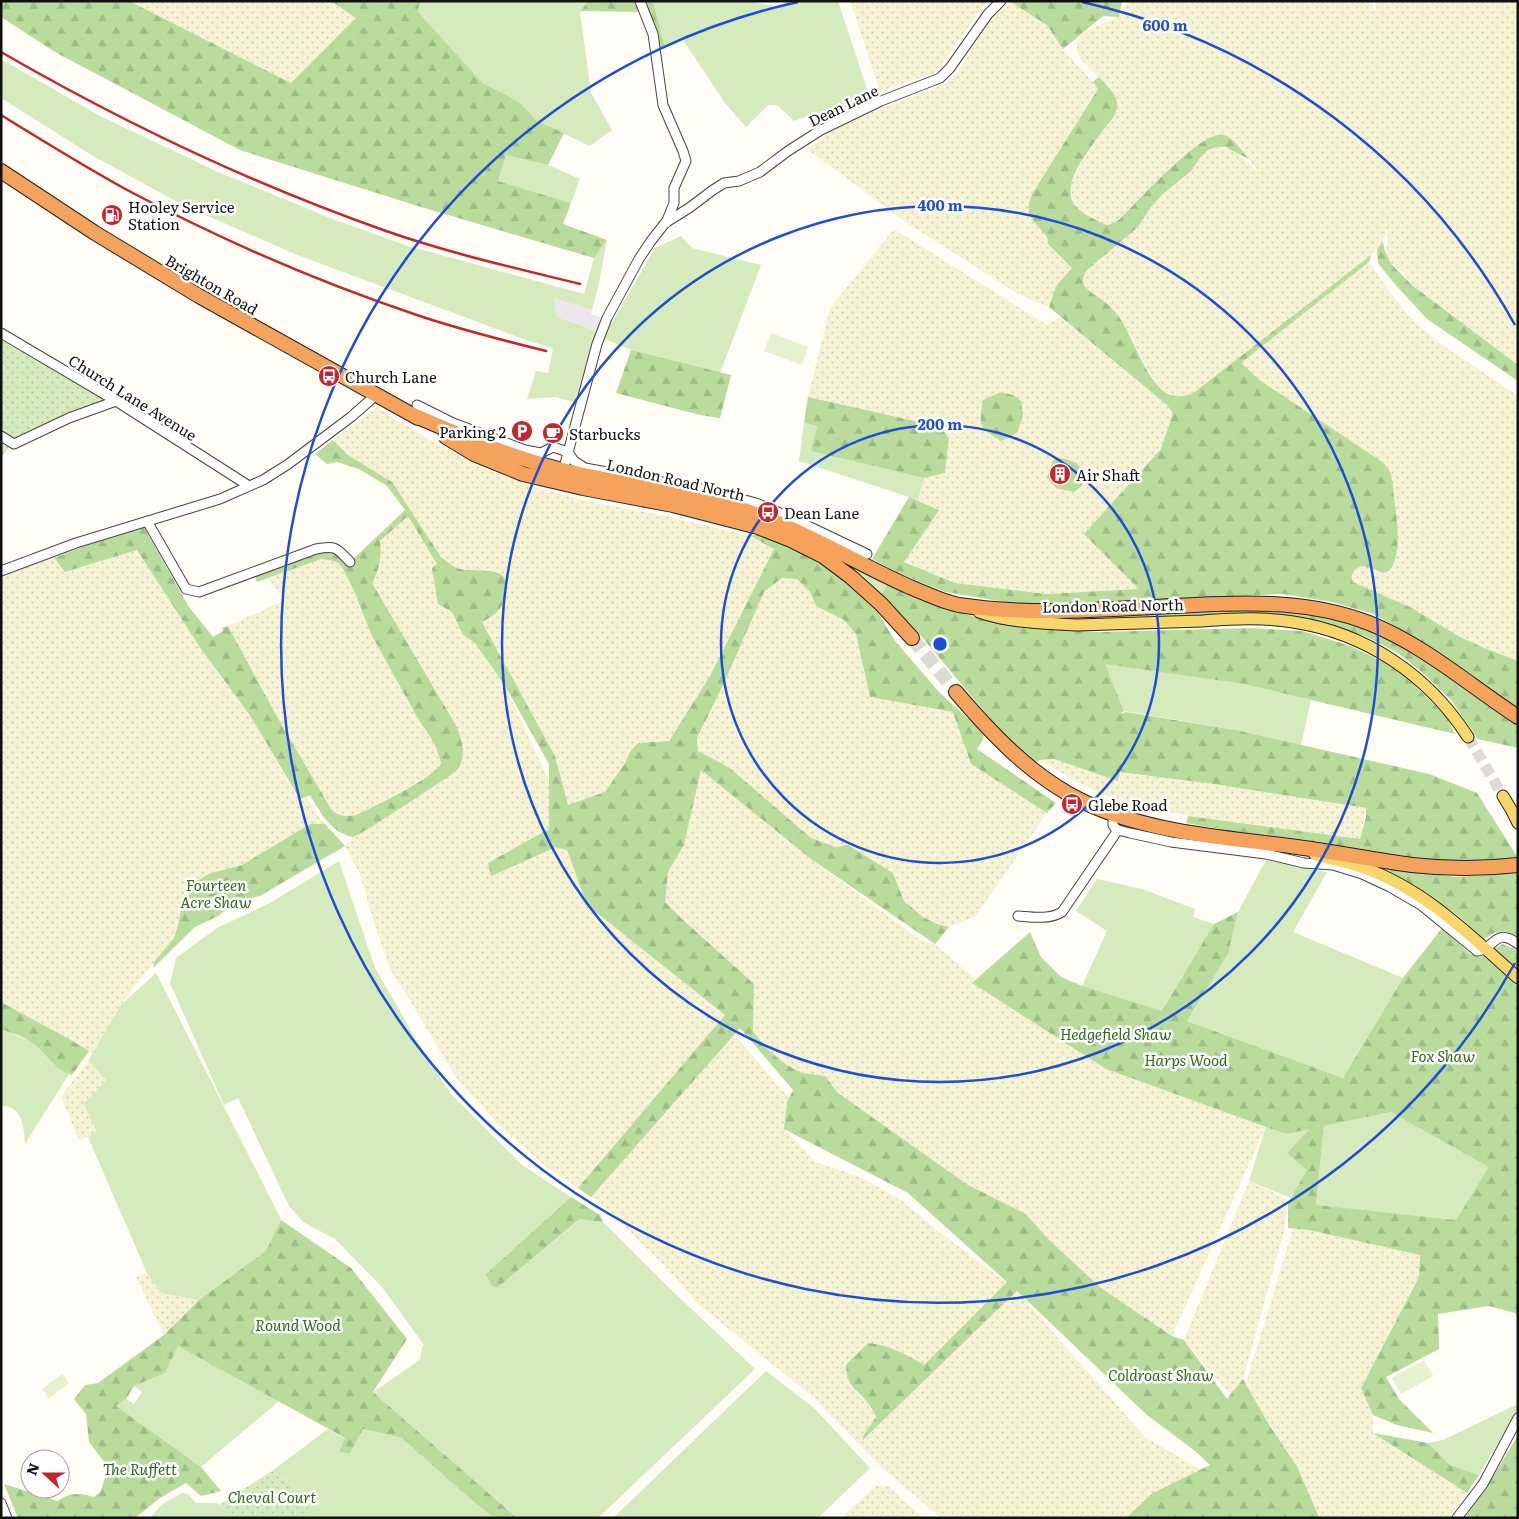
<svg xmlns="http://www.w3.org/2000/svg" width="1519" height="1519" font-family="Literata,serif">
<defs>
<pattern id="farmland-dots" width="8" height="8" patternUnits="userSpaceOnUse" patternTransform="scale(1.25)"><rect width="8" height="8" fill="#f6f3d4"/><path d="M2 2h.1M6 6h.1" fill="none" stroke="#d2cfb5" stroke-width="1.8" stroke-linecap="round"/></pattern>
<pattern id="forest-firs" width="22" height="20" patternUnits="userSpaceOnUse" patternTransform="scale(1.25)"><rect width="22" height="20" fill="#b9dc9c"/><path d="M5 1l3.5 6h-7zM16 11l3.5 6h-7z" fill="#9ebc85"/></pattern>
<pattern id="park-dots" width="8" height="8" patternUnits="userSpaceOnUse" patternTransform="scale(1.25)"><rect width="8" height="8" fill="#d5ebbd"/><path d="M2 2h.1M6 6h.1" fill="none" stroke="#b6c8a1" stroke-width="1.8" stroke-linecap="round"/></pattern>
</defs>
<rect width="100%" height="100%" fill="#fffdf5"/>
<path fill="#eee6ef" d="M554 297 592 310 591 314 600 317 599 332 557 317Z"/>
<path fill="url(#farmland-dots)" d="M129 1H331L357 18 291 83Z
M850 1H990L982 8 935 73 880 91Z
M1023 1 1039 12 1063 49 1098 88 1032 194 1035 223 1047 237 1048 244 1072 268 1056 286 1049 307 1018 294 901 219 807 149 838 127 865 114 935 88 947 82 956 74 964 63 986 25 999 9 1011 2Z
M1127 1H1371L1375 11 1376 1H1518V365L1413 286 1403 272 1391 264 1385 251 1388 239 1387 229 1383 241 1371 255 1192 394 1182 397 1174 396 1166 393 1159 387 1152 378 1127 330 1117 315 1107 304 1086 288 1083 282V277L1086 271 1138 227 1151 207 1163 194 1191 171 1200 158 1208 150 1217 147 1233 150 1242 157 1258 172 1249 159 1231 140 1217 134 1203 142 1181 157 1120 219 1110 225H1103L1078 210 1073 203 1071 183 1083 160 1107 125 1112 90 1082 61 1077 52V44L1080 36 1087 30 1119 17 1124 11Z
M894 229 1047 325 1061 317 1167 405 1173 413 1161 449 1084 534 1140 589 1047 594 955 583 903 561 939 510 918 500 924 478 945 473 808 397 830 308Z
M1369 262 1389 291 1404 310 1420 327 1441 344 1518 396V661L1482 647 1460 637 1410 607 1353 582 1351 577 1352 573 1355 569 1359 567 1366 566 1375 569 1382 573 1389 470 1381 461 1261 381 1240 363Z
M377 407 421 435 472 463 507 478 544 490 581 500 661 515 751 536 774 548 710 676 669 741 638 743 631 750 625 763 605 792 568 805 555 756 482 622 475 571 458 568 448 563 441 557 392 482 348 455 333 440Z
M408 516 437 564 452 612 463 635 474 642 504 684 549 781V829L502 870 556 847 567 850 587 905 725 1015 578 1188 545 1166 499 1125 455 1076 408 997 391 971 374 923 360 874 345 846 353 837 454 773 457 727 372 583 378 573 381 561 380 541Z
M137 550 199 646 249 714 299 799 306 796 317 815 325 824H310L242 865 211 873 181 910 178 925 172 941 136 984 121 1005 93 1053 71 1040 1 1002V577L54 558 66 572Z
M321 559 334 561 339 564 343 569 355 593 371 634 417 717 435 744 441 763 440 766 434 772 411 786 357 815 348 817 339 815 331 809 275 713 228 626 285 600 268 578Z
M782 578 797 579 810 592 816 606 844 620 856 634 870 697 953 712 971 764 1047 813 975 917 949 927 937 924 923 917 904 901 893 873 848 845 836 847 811 838 730 768 698 751 697 739 725 681 764 592Z
M1054 759 1118 781 1120 772 1218 784 1366 808 1360 839 1188 816 1114 799 1077 782 1040 760Z
M701 770 811 859 923 942 935 944 976 980 972 983 1106 1069 1266 1126 1172 1336 1101 1288 1048 1239 1026 1214 968 1185 838 1093 825 1076 802 1073 785 1064 766 1048 753 1031 754 984 681 918 665 902 668 872 684 845Z
M734 1034 789 1098 787 1102 784 1129 816 1162 860 1177 901 1200 942 1234 1007 1283 924 1365 905 1354 868 1343 847 1365V1374L851 1387 867 1402 876 1417 863 1436 864 1440 1017 1291 1145 1437 1201 1470 1162 1489 1126 1518H941L880 1466 813 1397 698 1304 665 1266 603 1205 591 1197Z
M88 1061 106 1080 98 1133 79 1140 61 1097Z
M1249 1181 1287 1199 1285 1228 1243 1379 1231 1396 1184 1340Z
M1293 1229 1309 1230 1420 1255 1419 1277 1361 1388 1373 1415V1433L1467 1493 1449 1518H1321L1318 1515 1297 1466 1271 1428 1246 1383Z
M147 1273 161 1293 199 1300 164 1335 136 1277Z
M876 1486H888L923 1518H841Z"/>
<path fill="#d5ebbd" d="M420 1H589L580 12 591 93 612 130 590 146 537 121 519 102 483 83 418 12Z
M653 1H757V3L776 6 791 1H838L870 98 822 117 815 113 794 121 777 105H768L746 127 725 103 683 40 665 46Z
M1 59 102 117 218 172 335 220 408 246 584 294 594 258 607 240 599 283 592 310 554 298 557 317 599 332 577 403 555 397 527 399 536 371 548 373 553 348 529 341 295 254 185 206 93 156 1 98Z
M506 155 548 165 580 179 571 203 498 181Z
M681 236 692 248 761 265 720 373 631 350 603 338 655 248Z
M804 423 817 426 812 451 924 478 918 500 799 461Z
M824 548 889 582 881 595Z
M1104 663 1244 684 1311 700 1301 745 1236 730 1124 711Z
M1266 860 1327 872 1293 932 1403 978 1343 1078 1187 1021 1228 954 1238 912Z
M339 861 375 968 423 1051 451 1094 522 1165 571 1197 486 1274 491 1285 497 1288 581 1219 603 1222 665 1284 755 1369 598 1518H517L373 1392 420 1360 422 1347 424 1345 382 1287 335 1239 303 1222 289 1206 238 1098 224 1105 170 983 176 958 217 928 268 904Z
M1097 879 1142 889 1195 909 1193 917 1214 924 1163 1012 1082 986 1107 931 1076 911Z
M156 973 281 1219 267 1251 199 1300 161 1293 147 1273 88 1137 97 1132 84 1104 106 1080 88 1061 121 1005Z
M1 1029 32 1042 53 1064 69 1074 25 1144C24 1127 23 1106 1 1106Z
M1392 1112 1490 1167 1456 1220 1316 1206 1324 1126Z
M1266 1126 1286 1134 1311 1128 1307 1170 1291 1198 1249 1181Z
M178 1346 279 1401 201 1467 116 1406 126 1399 134 1404 142 1392 134 1386 165 1373Z
M766 1371 814 1408 870 1468 818 1518H613Z
M1518 1404V1409L1479 1475 1450 1465 1428 1443 1443 1440Z
M328 1429 346 1439 350 1453 363 1429 402 1438 468 1497 494 1518H304L314 1499 272 1471Z
M182 1493 188 1494 196 1503H216L232 1514 228 1518H152L151 1516 164 1503Z"/>
<path fill="url(#forest-firs)" fill-rule="evenodd" d="M1 1H129L291 83 356 18 331 1H420L418 12 483 83 519 102 537 121 564 133 548 165 506 155 498 181 571 203 563 224 607 240 594 258 421 207 240 150 55 52 1 17Z
M589 1H653L665 46 652 49 642 12 580 11Z
M1013 1H1122L1119 17 1103 16 1063 49 1047 25 1011 2Z
M1099 77C1106 85 1118 94 1117 106 1117 114 1109 123 1104 129 1092 147 1060 182 1074 204 1079 212 1088 216 1096 220 1107 227 1109 226 1120 219 1135 204 1204 127 1224 135 1234 138 1242 152 1249 159L1225 147H1217L1208 150 1200 158 1191 171 1163 194 1151 207 1138 227 1086 271C1085 275 1082 278 1083 282 1085 291 1100 297 1106 303 1111 307 1115 312 1119 317 1133 337 1146 380 1166 393 1174 398 1183 396 1192 394L1371 255 1369 262 1241 363 1261 381 1381 461C1384 464 1387 467 1389 470 1393 478 1393 489 1394 497 1396 513 1405 568 1384 573 1376 571 1362 560 1354 571 1351 574 1351 578 1353 582L1410 607 1460 637 1482 647 1518 661V708L1488 686 1427 645 1374 614 1332 602 1283 594 1082 603H1012L945 592 896 572 872 559 909 497 939 510 904 562 955 583 1046 594 1139 589 1084 534 1161 449 1173 413 1167 405 1049 307 1056 286 1072 268 1048 244 1047 237 1035 223 1029 214V203L1032 194 1098 89 1093 82Z
M1383 241 1385 251 1391 264 1413 286 1518 365V381L1427 319 1393 282 1378 263 1377 249Z
M631 350 731 375 720 418 700 415 616 393Z
M1001 392 1013 395 1021 401 1023 416 1017 433 1001 441C978 427 979 425 983 400Z
M808 397 941 427 949 439 945 473 924 478 811 451 817 426 804 423Z
M333 440 348 455 392 482 441 557C446 561 451 565 457 568 477 575 512 561 506 594 504 608 494 616 482 622L555 756 568 805 605 792 625 763 631 750 638 743 669 741 710 676 774 549 751 536 760 534 797 549 834 573 874 606 895 641 939 692 984 733 983 739 977 749 1056 803 1047 813 971 764 953 712 870 697 856 634 844 620 816 606 810 592 797 579 782 578 764 592 725 681 697 738 698 751 730 768 811 838 836 847 848 845 893 873 904 901 923 917 937 924 949 927 935 944 811 859 701 770 684 845 668 872 665 902 681 918 754 984 753 1031 766 1048 785 1064 802 1073 825 1076 838 1093 968 1185 1026 1214 1048 1239 1101 1288 1172 1336 1184 1340 1227 1399 1243 1379 1271 1428 1297 1466 1318 1515 1321 1518H1126L1153 1493 1210 1465 1195 1451 1147 1415 1017 1291 863 1440V1436L876 1417C874 1412 871 1407 868 1403 856 1387 847 1389 846 1365L868 1343C889 1345 906 1354 924 1365L1007 1282 908 1193 784 1129 787 1102 793 1090 740 1028 591 1197 578 1188 725 1015 587 905 567 850 556 847 491 876 488 863 549 829V764L504 684 474 642 463 635 452 612 438 604 432 568 437 564 408 516 380 541C382 557 380 569 372 583L457 727C463 745 468 758 454 773L370 828 353 837C331 833 321 813 310 795L300 799 249 714 199 646 137 550 65 572 54 558 142 524 189 607 213 637 223 631 222 628 228 626 275 713 331 809C338 817 348 817 357 815 374 806 435 778 441 763L435 744 417 717 371 634 355 593 343 569 339 564 334 561 321 559 257 582 255 576 315 553 332 551 349 563 405 510 387 486 359 469 337 462 327 464 315 454Z
M1061 458C1073 461 1079 462 1085 474L1082 486 1074 492 1056 488 1047 477 1053 460Z
M889 582 931 603 987 621 1053 629 1098 632 1254 628 1302 631 1351 646 1399 670 1447 717 1455 734 1244 684 1105 664 1124 711 1120 714 1126 712 1236 730 1429 774 1477 793 1518 858 1495 861 1418 860 1201 826 1186 823 1188 816 1360 839 1366 817V808L1214 784 1120 772 1118 781 1054 759 1040 760 1037 762 1019 753 916 630 881 595Z
M1276 609 1330 617 1379 633 1437 668 1518 726V748L1478 739 1451 700 1423 673 1398 653 1365 636 1313 620 1266 614 1068 618 1060 616Z
M310 824H325L345 846 260 896 238 901 218 916 195 927 153 968 154 962 174 938 178 925 182 905 199 880 211 873 242 865Z
M1367 862 1455 877 1518 873V937C1503 928 1498 930 1484 939L1456 914 1404 879Z
M1238 912 1228 954 1187 1021 1343 1078 1403 978 1442 928 1470 954 1484 956 1518 987V1319L1515 1313 1489 1306 1438 1314 1439 1349 1386 1377 1399 1399 1433 1433 1397 1425 1373 1415 1361 1388 1419 1277 1420 1255 1309 1230 1288 1228V1203L1307 1170 1287 1153 1310 1129 1286 1134 1106 1069 972 983 1030 932 1041 957 1061 977 1082 986 1162 1011 1214 924ZM1391 1112 1489 1167 1456 1220 1316 1205 1324 1126Z
M1502 944 1515 949 1518 955V972L1493 950Z
M1 1002 71 1040 89 1051 72 1075C53 1069 46 1053 31 1042 23 1036 11 1033 1 1029Z
M571 1197 600 1215 603 1222 580 1219 497 1288 491 1285 486 1274Z
M281 1220 351 1268 407 1339 373 1392 517 1518H494L468 1497 402 1438 363 1429 350 1453 339 1452 345 1438 178 1346 165 1373 134 1386 126 1399 116 1406 201 1467 221 1491 201 1496 186 1483 160 1498 135 1518H18L4 1484 58 1501C70 1492 81 1493 94 1497L101 1491 105 1477V1463L89 1442 86 1414 74 1399 85 1385 98 1383 164 1335 199 1300 266 1251Z
M1373 1433 1428 1443 1450 1465 1479 1475 1467 1493Z
M1518 1435V1518H1465L1492 1478Z"/>
<path fill="url(#park-dots)" d="M1 338 106 399 15 438 4 454 1 455Z
M272 1471 314 1500 304 1518H228L231 1513 219 1505Z"/>
<path fill="#e6f2cf" d="M771 333 808 347 802 365 764 351Z
M1424 1360 1433 1376 1401 1394 1392 1378Z
M62 1374 69 1383 49 1399 42 1389Z"/>
<g fill="none" stroke-linecap="round" stroke-linejoin="round">
<path stroke="#dbdad3" stroke-width="11" stroke-dasharray="11 5.5" stroke-linecap="butt" d="M1468 737 1503 796"/>
<path stroke="#dbdad3" stroke-width="14" stroke-dasharray="14 7" stroke-linecap="butt" d="M912 638 956 692"/>
<g stroke="#444" stroke-width="11">
<path id="minor" d="M640 1 653 34 663 105 683 151 686 161 674 188V203L666 223
M1 333 116 401 249 486
M417 405 453 423 525 450 541 453 553 447 568 452 574 461 585 468 712 491 756 503 787 516 867 554
M1 436 14 444 69 418 116 401
M562 475 597 344 607 318 639 259 651 241 665 223 689 208 713 190 724 183 739 181 760 172 788 151 821 130 881 101 940 78 950 68 988 14 1001 1
M147 521 186 589 199 592 316 549C336 545 337 548 350 562
M1 571 76 543 220 499 263 480 287 465 351 417 376 395
M1113 814V825L1115 828 1118 830 1130 833 1171 842 1266 854 1304 863 1333 865 1362 874 1390 887 1421 905 1477 951C1495 950 1494 926 1518 944
M1018 916C1032 917 1049 920 1062 912L1118 830
M1 1503 7 1518
M1457 1518 1483 1484 1518 1418"/>
</g>
<g stroke="#222" stroke-width="13">
<path id="major" d="M979 612C1011 623 1045 623 1078 625 1119 624 1161 622 1202 621 1233 619 1263 617 1293 622 1366 633 1428 675 1468 737
M1503 796 1512 811 1518 823
M1315 855C1331 859 1348 862 1364 868 1424 889 1471 936 1518 978"/>
</g>
<g stroke="#222" stroke-width="16">
<path id="highway" d="M1 171 95 233 199 296 418 418
M411 414C462 436 512 458 566 471 631 486 698 493 761 516 812 535 860 565 910 587 925 593 943 602 959 605 1037 617 1117 608 1195 605 1254 602 1312 601 1369 623 1424 645 1469 685 1518 717
M446 437 474 454 523 474 583 488 673 505 758 527 791 540 823 556 851 577 881 604 912 638
M956 692C991 733 1030 775 1080 800 1145 833 1225 837 1297 847 1335 852 1374 860 1412 865 1447 869 1483 869 1518 865"/>
</g>
<use href="#minor" stroke="#fff" stroke-width="9"/>
<use href="#major" stroke="#f9d66b" stroke-width="11"/>
<use href="#highway" stroke="#f5a25d" stroke-width="14"/>
<path stroke="#c4262e" stroke-width="2.5" d="M1 52C124 123 252 184 386 231 449 253 515 268 580 284
M1 115C43 141 85 167 129 191 220 239 316 281 414 314 457 329 502 340 546 351"/>
</g>
<g fill="none" stroke="#1d4ed8" stroke-width="2.5">
<circle cx="940" cy="644" r="219"/>
<circle cx="940" cy="644" r="438"/>
<path d="M1515 963A658 658 0 1 1 798 2M1082 2A658 658 0 0 1 1515 325"/>
</g>
<defs>
<g id="fuel-disc" transform="scale(1.125)"><circle r="9.5" fill="#c4262e" stroke="#fff"/><path d="M-5.5-6h7V0h2V4h1.3V-2.5L3-4.5l.8-.8L6-3V5H2.5V1h-1V6h-7ZM-4.2-4.7v3.2H.2V-4.7Z" fill="#fff"/></g>
<g id="bus-disc" transform="scale(1.125)"><circle r="9.5" fill="#c4262e" stroke="#fff"/><path d="M-5-6H5V4H4V6H2V4H-2V6H-4V4H-5ZM-3.5-4V0h7V-4ZM-3.5 1.2v1.5H-2V1.2ZM2 1.2v1.5H3.5V1.2Z" fill="#fff"/></g>
<g id="parking-disc" transform="scale(1.125)"><circle r="9.5" fill="#c4262e" stroke="#fff"/><path d="M-3.5-5.5H1a3.5 3.5 0 0 1 0 7H-1V5.5H-3.5ZM-1-3.4V-.6H.8a1.4 1.4 0 0 0 0-2.8Z" fill="#fff"/></g>
<g id="cafe-disc" transform="scale(1.125)"><circle r="9.5" fill="#c4262e" stroke="#fff"/><path d="M-5.5-4.5H6V0H3Q3 3.5 0 3.5H-2.5Q-5.5 3.5-5.5 0ZM3-3.2v2h1.7v-2ZM-6 4.5H4V6H-6Z" fill="#fff"/></g>
<g id="building-disc" transform="scale(1.125)"><circle r="9.5" fill="#c4262e" stroke="#fff"/><path d="M-4-6H4V6H1V3H-1V6H-4ZM-2.5-4.3h1.7v1.8h-1.7ZM.8-4.3h1.7v1.8H.8ZM-2.5-1h1.7V.8h-1.7ZM.8-1h1.7V.8H.8Z" fill="#fff"/></g>
</defs>
<g fill-rule="evenodd">
<use href="#fuel-disc" x="112" y="215"/>
<use href="#bus-disc" x="329" y="376"/>
<use href="#parking-disc" x="522" y="431"/>
<use href="#cafe-disc" x="553" y="433"/>
<use href="#building-disc" x="1060" y="474"/>
<use href="#bus-disc" x="768" y="512"/>
<use href="#bus-disc" x="1072" y="804"/>
</g>
<g text-anchor="middle" dominant-baseline="central" stroke-width="5" stroke-linejoin="round" paint-order="stroke">
<g font-size="15" fill="#111" stroke="#fff">
<text transform="translate(843 105) rotate(-26)">Dean Lane</text>
<text transform="translate(212 284) rotate(30)">Brighton Road</text>
<text transform="translate(133 397) rotate(32)">Church Lane Avenue</text>
<text transform="translate(676 479) rotate(13)">London Road North</text>
<text transform="translate(1113 605) rotate(-1)">London Road North</text>
</g>
<g font-size="15" fill="#111" stroke="#fff" text-anchor="start">
<text x="128" y="206">Hooley Service<tspan x="128" dy="17">Station</tspan></text>
<text x="345" y="376">Church Lane</text>
<text x="506" y="431" text-anchor="end">Parking 2</text>
<text x="569" y="433">Starbucks</text>
<text x="1076" y="474">Air Shaft</text>
<text x="784" y="512">Dean Lane</text>
<text x="1088" y="804">Glebe Road</text>
</g>
<g font-size="15" font-style="italic" fill="#2f6b1f" stroke="#fff">
<text x="216" y="884">Fourteen<tspan x="216" dy="17">Acre Shaw</tspan></text>
<text x="1116" y="1033">Hedgefield Shaw</text>
<text x="1443" y="1055">Fox Shaw</text>
<text x="1186" y="1059">Harps Wood</text>
<text x="298" y="1324">Round Wood</text>
<text x="1161" y="1374">Coldroast Shaw</text>
<text x="140" y="1468">The Ruffett</text>
<text x="272" y="1496">Cheval Court</text>
</g>
</g>
<circle cx="940" cy="644" r="8" fill="#1d4ed8" stroke="#fff" stroke-width="2.5"/>
<g font-size="15" text-anchor="middle" font-weight="bold" fill="#1d4ed8" stroke="#fff" stroke-width="5" stroke-linejoin="round" paint-order="stroke">
<text x="1165" y="31">600 m</text>
<text x="940" y="211">400 m</text>
<text x="940" y="430">200 m</text>
</g>
<rect width="1519" height="1519" fill="none" stroke="#111111" stroke-width="5"/>
<g transform="translate(45 1474) rotate(291)"><circle r="24" fill="#ffffff" stroke="#a0a0a0"/>
<path d="M0-4L9 19L0 12L-9 19Z" fill="#c4262e"/>
<text y="-8" font-size="14" font-weight="bold" text-anchor="middle" fill="#111111">N</text>
</g>
</svg>
